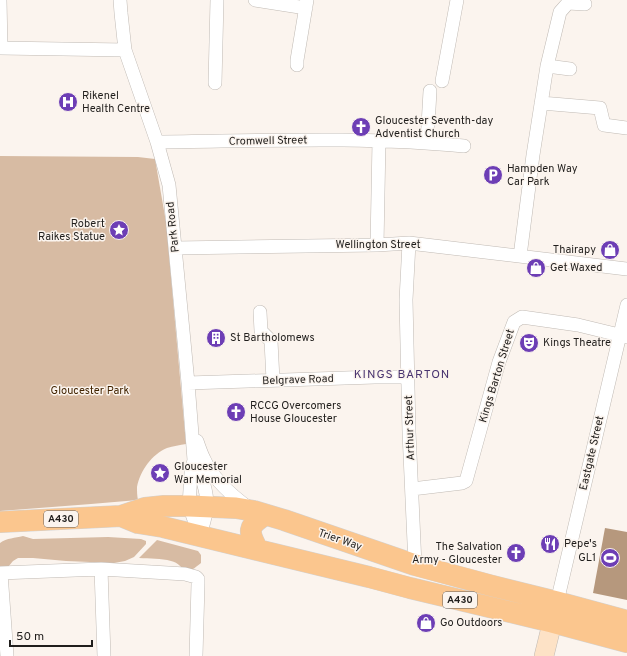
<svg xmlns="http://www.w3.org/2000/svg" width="627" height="656" font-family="Overpass,sans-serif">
<rect width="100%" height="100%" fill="#fbf4ee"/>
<path fill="#d7bba3" d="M0 156 138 157 155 159 166 222 186 444C180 445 173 446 167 448 152 454 140 471 137 487 137 491 137 496 138 500L91 504 0 511Z
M23 536 33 539 108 537 141 539 146 541V544L134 557 125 561 114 563 66 561 33 558H18L13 561 8 567H0V543C7 538 15 538 23 536Z
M157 540 198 551 201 555V563C197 566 192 571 187 571 183 570 178 562 171 561 161 558 150 559 139 558Z"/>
<path fill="#b6987d" d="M605 528 627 532V600L593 593Z"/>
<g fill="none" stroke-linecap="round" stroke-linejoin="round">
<g stroke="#c0bab4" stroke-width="14">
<path id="street" d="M0 0 1 48
M120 0 121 13 125 50 157 142 169 185 188 383 194 460 191 473 189 506 200 536
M255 0 306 8
M0 48 125 50
M297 65V60L307 0
M547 66 560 12 568 3 585 4
M442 81 457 0
M215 83 217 0
M541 103 600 108 604 125 627 128
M157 142C259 141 362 136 464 146
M427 143 430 91
M409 243 406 300 409 432 415 565
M377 245 379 141
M175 248 377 245 409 243 627 269
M520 256 533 155 547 66 570 69
M260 312 261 331 271 341 273 380
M188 383 375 377H408
M197 441C199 447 201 453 204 459 213 479 231 495 249 508
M194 460C201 474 207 489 207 505 207 513 202 528 200 536
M412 489 462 483 466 481 499 362 514 322 522 317 578 325 627 337
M101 569 104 656
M0 573 101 569 185 574 196 577 198 579V584L196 656
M1 573 7 656
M557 602 627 305"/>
</g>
<g stroke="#c0bab4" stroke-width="20">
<path id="secondary" d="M544 656 556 607"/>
</g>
<g stroke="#d2d2d2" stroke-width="22">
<path id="primary" d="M121 516 138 523 163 527 369 577 410 588 552 622 627 642
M0 522 121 516 145 508 164 506H189L236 508 254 511 284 520 415 565 489 585 557 602 627 621
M258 550C248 532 247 526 265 515"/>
</g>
<use href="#street" stroke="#fff" stroke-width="13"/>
<use href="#secondary" stroke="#fde2c6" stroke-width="19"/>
<use href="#primary" stroke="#fbc68e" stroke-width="21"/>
</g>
<defs>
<g id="hospital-disc" transform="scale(1)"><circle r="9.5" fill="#6d3eb5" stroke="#fbf4ee"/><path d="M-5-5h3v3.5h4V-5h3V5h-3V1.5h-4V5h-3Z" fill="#fff"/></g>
<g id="church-disc" transform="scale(1)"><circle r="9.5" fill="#6d3eb5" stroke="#fbf4ee"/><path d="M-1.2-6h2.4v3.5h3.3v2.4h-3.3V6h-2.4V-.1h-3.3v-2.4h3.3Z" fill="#fff"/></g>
<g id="parking-disc" transform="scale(1)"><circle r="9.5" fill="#6d3eb5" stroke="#fbf4ee"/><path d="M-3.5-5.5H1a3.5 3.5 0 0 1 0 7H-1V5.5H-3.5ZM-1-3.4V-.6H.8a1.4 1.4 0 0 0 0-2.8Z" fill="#fff"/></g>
<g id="sight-disc" transform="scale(1)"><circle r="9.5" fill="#6d3eb5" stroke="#fbf4ee"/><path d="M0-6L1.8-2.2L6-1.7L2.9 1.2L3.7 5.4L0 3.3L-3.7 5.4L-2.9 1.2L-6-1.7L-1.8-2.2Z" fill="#fff"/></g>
<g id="shop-disc" transform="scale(1)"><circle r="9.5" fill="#6d3eb5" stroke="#fbf4ee"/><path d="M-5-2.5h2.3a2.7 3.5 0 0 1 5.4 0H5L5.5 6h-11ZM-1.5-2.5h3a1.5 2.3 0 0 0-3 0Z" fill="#fff"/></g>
<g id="building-disc" transform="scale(1)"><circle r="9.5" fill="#6d3eb5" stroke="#fbf4ee"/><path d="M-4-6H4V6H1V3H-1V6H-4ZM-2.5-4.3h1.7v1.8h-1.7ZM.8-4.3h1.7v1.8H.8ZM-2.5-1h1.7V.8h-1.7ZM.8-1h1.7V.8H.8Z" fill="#fff"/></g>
<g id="theatre-disc" transform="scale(1)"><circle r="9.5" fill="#6d3eb5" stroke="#fbf4ee"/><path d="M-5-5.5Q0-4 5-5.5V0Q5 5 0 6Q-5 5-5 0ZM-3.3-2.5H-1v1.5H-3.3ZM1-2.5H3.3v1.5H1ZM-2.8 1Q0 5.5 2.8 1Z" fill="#fff"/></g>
<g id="restaurant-disc" transform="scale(1)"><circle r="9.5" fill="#6d3eb5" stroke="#fbf4ee"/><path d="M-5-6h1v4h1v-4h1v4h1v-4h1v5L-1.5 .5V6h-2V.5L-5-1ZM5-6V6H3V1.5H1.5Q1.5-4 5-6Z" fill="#fff"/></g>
<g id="stadium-disc" transform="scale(1)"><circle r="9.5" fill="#6d3eb5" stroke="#fbf4ee"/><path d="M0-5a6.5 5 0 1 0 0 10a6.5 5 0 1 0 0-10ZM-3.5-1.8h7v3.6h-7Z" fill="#fff"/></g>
</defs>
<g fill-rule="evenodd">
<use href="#hospital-disc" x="68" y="102"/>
<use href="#church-disc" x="361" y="127"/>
<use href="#parking-disc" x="493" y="175"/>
<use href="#sight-disc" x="119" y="230"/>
<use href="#shop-disc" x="610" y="250"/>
<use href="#shop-disc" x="536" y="268"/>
<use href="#building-disc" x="216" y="338"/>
<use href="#theatre-disc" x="529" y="343"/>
<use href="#church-disc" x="236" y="412"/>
<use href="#sight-disc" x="160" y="473"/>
<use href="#restaurant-disc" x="550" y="544"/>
<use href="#church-disc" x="516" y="553"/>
<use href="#stadium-disc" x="610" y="558"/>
<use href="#shop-disc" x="426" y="623"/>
</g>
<g text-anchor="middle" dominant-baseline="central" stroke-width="3" stroke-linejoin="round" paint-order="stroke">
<g fill="#fbf4ee" stroke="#625e5b" stroke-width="1">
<rect x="44" y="511" width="34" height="16" rx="3"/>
<rect x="443" y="592" width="34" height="16" rx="3"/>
</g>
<g font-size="10" font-weight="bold" fill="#201e1c">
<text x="61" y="519">A430</text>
<text x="460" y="600">A430</text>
</g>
<g font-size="11" fill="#201e1c" stroke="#fbf4ee" text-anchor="start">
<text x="82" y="96">Rikenel<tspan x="82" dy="13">Health Centre</tspan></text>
<text x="375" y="121">Gloucester Seventh-day<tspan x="375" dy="13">Adventist Church</tspan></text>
<text x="507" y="169">Hampden Way<tspan x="507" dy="13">Car Park</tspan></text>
<text x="105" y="224" text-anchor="end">Robert<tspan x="105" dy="13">Raikes Statue</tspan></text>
<text x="596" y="250" text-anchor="end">Thairapy</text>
<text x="550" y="268">Get Waxed</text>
<text x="230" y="338">St Bartholomews</text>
<text x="543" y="343">Kings Theatre</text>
<text x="250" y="406">RCCG Overcomers<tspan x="250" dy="13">House Gloucester</tspan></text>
<text x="174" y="467">Gloucester<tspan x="174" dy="13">War Memorial</tspan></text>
<text x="564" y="544">Pepe's</text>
<text x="502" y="547" text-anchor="end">The Salvation<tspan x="502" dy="13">Army - Gloucester</tspan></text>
<text x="596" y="558" text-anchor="end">GL1</text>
<text x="440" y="623">Go Outdoors</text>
</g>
<g font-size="11" fill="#201e1c" stroke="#fbf4ee">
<text transform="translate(268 141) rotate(-1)">Cromwell Street</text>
<text transform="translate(173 227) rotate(-96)">Park Road</text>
<text x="378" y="245">Wellington Street</text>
<text transform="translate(497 376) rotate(-73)">Kings Barton Street</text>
<text transform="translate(298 380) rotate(-2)">Belgrave Road</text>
<text transform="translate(410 428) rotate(-92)">Arthur Street</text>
<text transform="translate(592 453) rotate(-77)">Eastgate Street</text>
<text transform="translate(340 540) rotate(19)">Trier Way</text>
</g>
<g font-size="11" fill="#422400" stroke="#fbf4ee">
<text x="90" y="391">Gloucester Park</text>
</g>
<g font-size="12" letter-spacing="1" fill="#493470" stroke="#fbf4ee">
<text x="402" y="375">KINGS BARTON</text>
</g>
</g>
<path d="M10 640v6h82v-6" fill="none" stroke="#201e1c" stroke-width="2"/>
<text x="16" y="640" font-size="12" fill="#201e1c" stroke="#fbf4ee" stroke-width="3" paint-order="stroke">50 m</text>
</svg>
